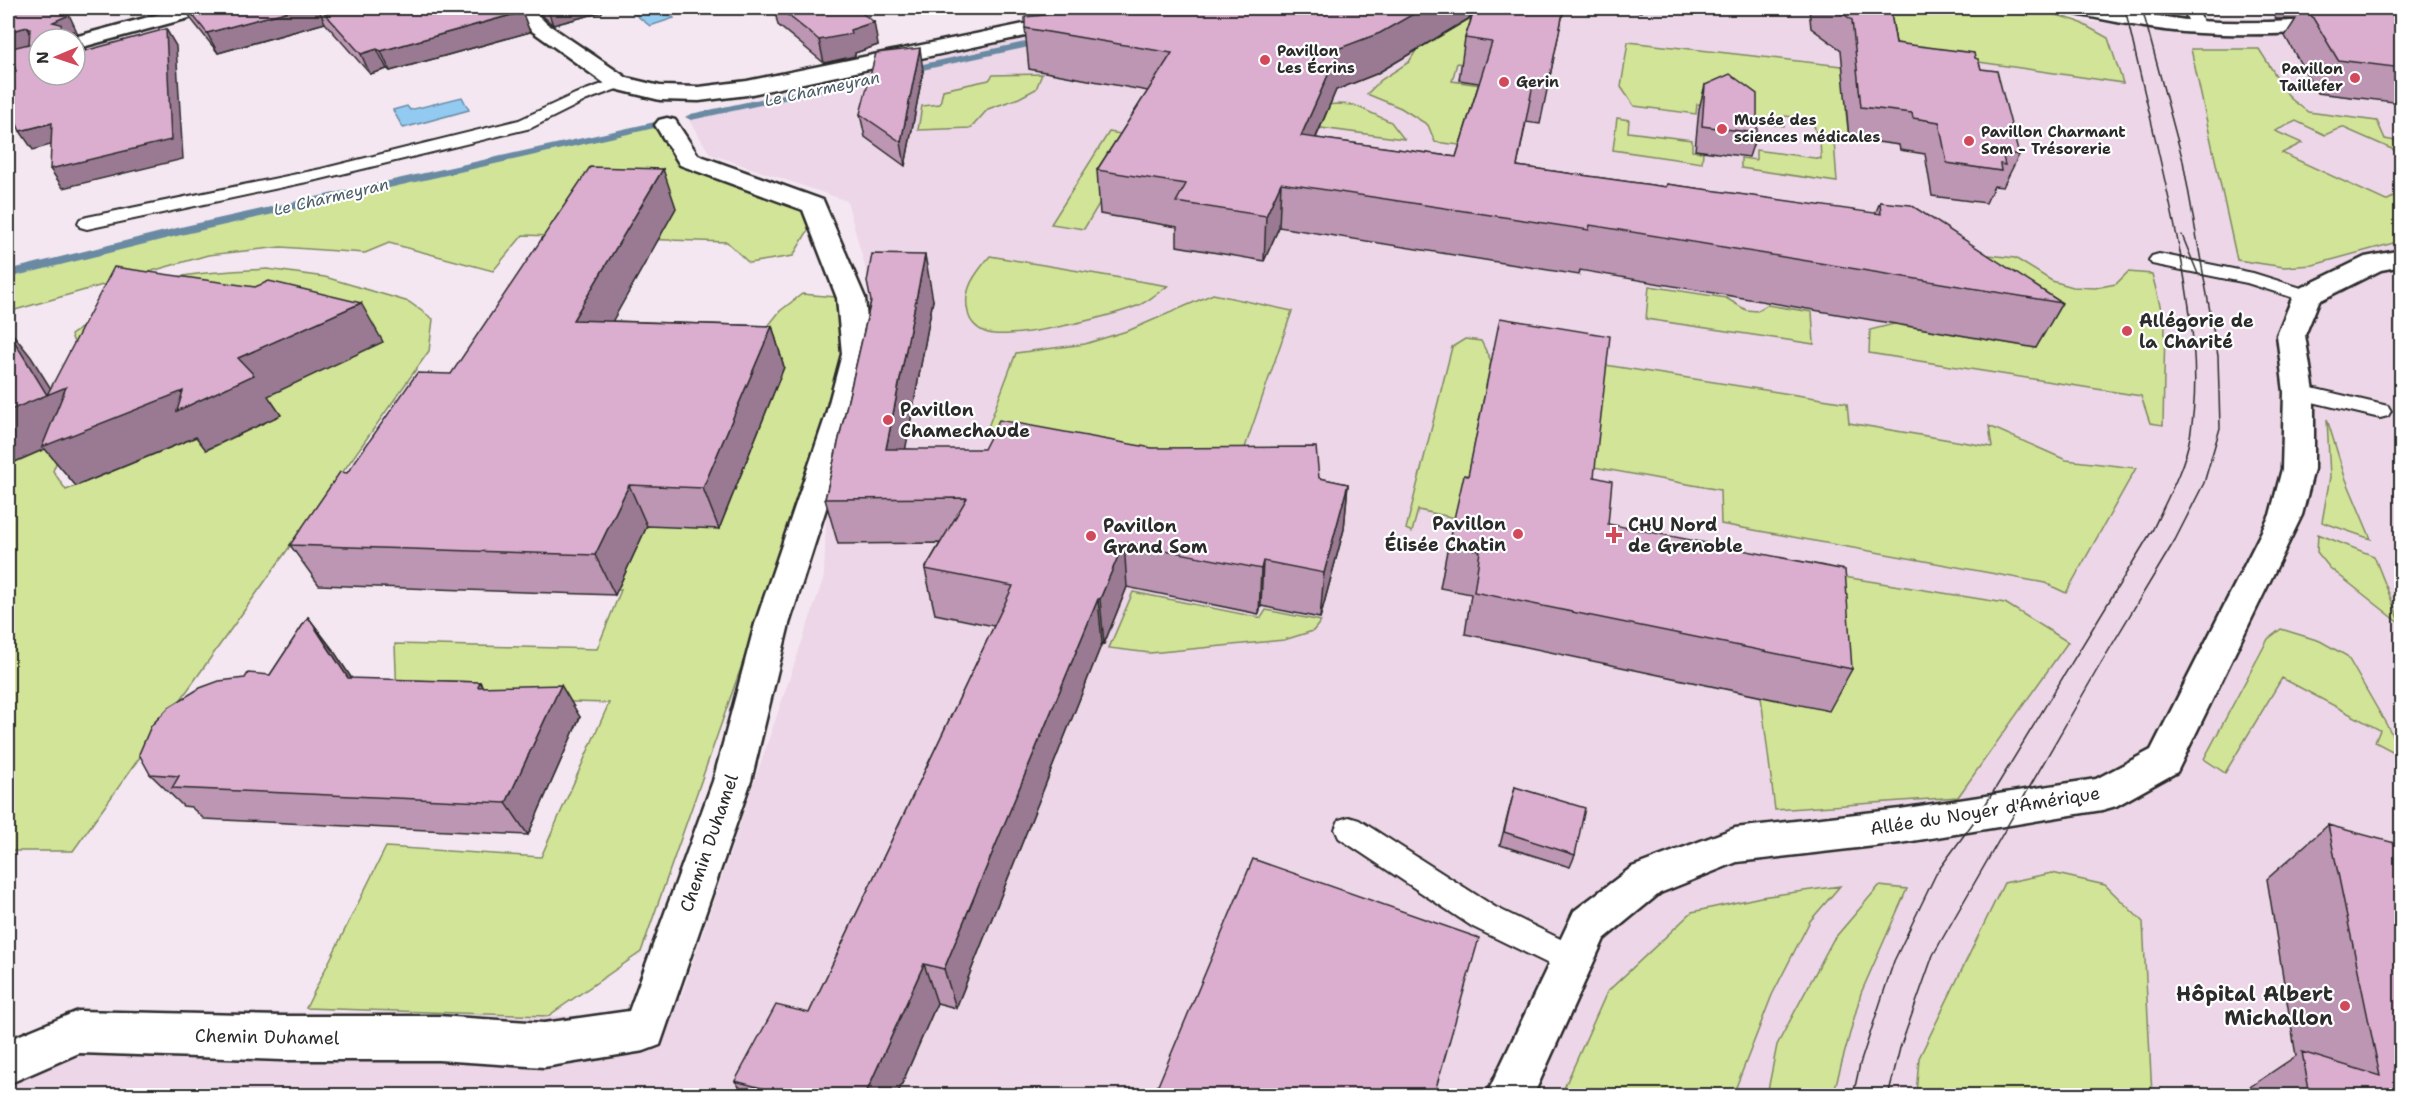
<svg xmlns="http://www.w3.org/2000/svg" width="2409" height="1103" font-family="'Shantell Sans',sans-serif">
<rect width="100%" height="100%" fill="#f4e7f1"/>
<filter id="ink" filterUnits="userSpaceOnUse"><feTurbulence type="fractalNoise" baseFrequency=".0167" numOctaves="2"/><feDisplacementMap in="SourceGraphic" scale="12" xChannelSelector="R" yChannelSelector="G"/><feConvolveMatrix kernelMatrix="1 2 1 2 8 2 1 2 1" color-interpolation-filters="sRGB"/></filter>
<g filter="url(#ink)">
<path fill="#ecd6e7" d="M1176 8H2033L2077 21 2107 23 2280 31 2401 26V1095L8 1096V1044L95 1010 623 1017 681 997 824 577 827 493 863 356 869 281 847 201 710 154 686 115 1030 37Z"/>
<path fill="#d2e498" stroke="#7e8862" stroke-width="1.5" d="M1886 8H2033L2077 21 2108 38 2123 83 1896 50Z
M1416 14 1495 23 1484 66 1457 63 1452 81 1481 85 1468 146 1435 142 1428 125 1401 108 1367 94 1381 80 1409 62 1420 44Z
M1628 42 1895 72 1846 112 1849 138 1816 132 1812 119 1785 116 1784 126 1749 122 1707 105 1697 104 1696 114 1634 106 1621 87Z
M2191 49H2259L2290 98 2308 112 2377 121 2385 139 2401 142V153L2342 127 2325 135 2296 121 2275 131 2302 143 2282 153 2386 201 2401 193V241L2313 265 2284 267 2237 260Z
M1042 74 1036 89 1019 98 988 109 971 128 918 130 922 106 940 104 943 90 989 80 993 75Z
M1338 104 1354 105 1391 122 1404 139 1245 118 1299 107Z
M1617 118 1629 120 1628 132 1692 140V151L1703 152 1702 163 1613 150Z
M655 125 672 149 802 205 810 227 793 256 749 263 727 242 523 235 493 271 389 243 365 253 281 247 208 255 8 312V275L185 230Z
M1109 132 1139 137 1084 229 1051 224Z
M1820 140 1834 141 1837 182 1741 168V158L1756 160V150L1821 159Z
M1980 254 2015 258 2052 281 2073 287 2095 288 2116 284 2128 272 2152 274 2165 325 2163 425 2150 423 2141 396 1869 353 1870 330 1894 324 2035 348Z
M990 256 1168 286C1158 292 1148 302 1137 306 1111 316 1009 342 985 332 977 329 969 321 968 312 962 289 976 273 990 256Z
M267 269 325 277 409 302 433 319 429 351 73 851H8V465L77 411 53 471 66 490 211 431 207 450 280 415 94 393 71 335C99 316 129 292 162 281 190 272 236 271 267 269Z
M1649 286 1726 298 1746 310 1757 311 1767 305 1812 312 1814 344 1646 319Z
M802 294 836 297 847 326 840 386 641 952 548 1016 306 1008 386 847 541 857 609 703 397 697 395 644 597 649 621 590 352 574 737 365 780 311Z
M1213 294 1292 311 1239 465 985 435 1016 353 1085 344 1130 330Z
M1465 339 1481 341 1491 361 1460 519 1418 510 1412 532 1406 529 1452 347Z
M1605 365 1847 403 1849 423 1992 447 1989 426 2066 460 2136 468 2066 593 2045 583 1721 524 1720 490 1588 466Z
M2327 419 2345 477 2371 539 2322 522 2330 477Z
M2318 534 2374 556 2401 624 2330 568 2317 552Z
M1738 560 2005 603 2068 642 1958 797 1775 810 1761 697Z
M1133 592 1261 618 1266 610 1321 621 1313 631 1284 640 1150 653 1109 648Z
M2281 629 2320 641 2347 656 2401 750 2394 752 2375 742 2380 730 2282 678 2225 773 2204 759 2268 639Z
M2052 873 2105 885 2143 922 2152 1095H1916L1919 1058 2004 883Z
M1840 886 1810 921 1772 995 1733 1095H1561L1607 992 1692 912 1761 897Z
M1879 886 1907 889 1861 993 1833 1095H1767L1777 1045 1833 940Z"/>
<path fill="#92caf1" stroke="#698aa2" stroke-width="1.5" d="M642 8H660L674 18 650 26 631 11Z
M462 97 469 110 403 128 393 110 407 106 410 110Z"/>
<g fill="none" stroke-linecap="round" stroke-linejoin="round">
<path fill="#698aa2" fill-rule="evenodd" d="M1048 37 1053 40 1052 42 691 120 685 117 691 114Z
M655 122 661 125 659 127 185 234 8 278V270L185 226Z"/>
<g stroke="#2b2b2b" stroke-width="4">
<path id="lane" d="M2183 8H2197L2205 27 2202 30H2192Z
M619 78 627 83 625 86 587 100 531 128 321 179 87 229 80 227 78 223 80 219 87 217 321 169 519 120 575 94Z
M2159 254 2253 273 2314 292 2317 296 2314 300 2307 302 2247 283 2152 264 2149 260 2152 256Z
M2299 385 2388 406 2391 411 2388 416 2380 418 2291 397 2288 392 2291 387Z
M1349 817 1359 820 1495 907 1583 950 1587 960 1583 970 1572 974 1561 970 1473 927 1339 838 1335 829 1339 820Z"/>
</g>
<g stroke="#2b2b2b" stroke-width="5">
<path id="street" d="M182 8H214L211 12 75 49V39H67Z
M510 8H531L546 23 627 78 660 86 699 87 747 81 1102 8H1139L1136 12 1129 14 747 95 699 101 660 100 611 88 532 31Z
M2066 8C2110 3 2154 18 2198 21 2266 25 2334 18 2402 16V28C2334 31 2266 37 2199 33 2157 31 2117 22 2076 14L2069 12Z
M39 47V60L8 68V55Z
M667 118 675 120 698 155 823 200 865 298 870 354 855 418 789 624 751 781 660 1045 644 1051 544 1067 438 1060H282L79 1053 8 1084V1040L78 1011 282 1016H438L544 1023 629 1011 713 781 755 624 825 418 842 354 837 298 803 210 680 165 655 125 659 120Z
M2402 250V266L2381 270 2319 301 2305 335 2314 392V469L2302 515 2177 772 2116 806 2102 810 1900 843 1737 862 1660 893 1604 939 1533 1096H1486L1574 911 1632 867 1735 828 1900 809 2096 779 2151 750 2270 515 2282 469 2284 392 2277 335 2293 296 2297 290 2365 257Z"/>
</g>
<use href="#lane" fill="#fff" fill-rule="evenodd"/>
<use href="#street" fill="#fff" fill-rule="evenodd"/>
<path stroke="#2b2b2b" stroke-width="1.5" d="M2182 235 2198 274
M1853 1096 1860 1064 1894 961 1937 872 1981 812 2153 529C2167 499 2184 469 2190 437 2201 375 2191 312 2180 252 2164 170 2143 89 2125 8
M1888 1096 1900 1048 1933 955 2097 670 2175 540 2204 483 2220 428 2218 356 2183 161 2142 8"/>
</g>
<path fill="#bc96b3" stroke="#2b2b2b" stroke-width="1.5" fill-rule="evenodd" d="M185 8H518L522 12 530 32 390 71 387 69 370 74 325 23 218 53 192 20Z
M534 8H600L602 12 553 25Z
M774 8H855L878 45 855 53V56L824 63 778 25Z
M1564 8 1540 124 1526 122 1517 166 1666 187 1667 184 1875 214 1880 202 2062 303 2036 348 1580 270 1579 275 1279 227 1264 261 1177 246V227L1100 214 1097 170 1148 91 1029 69 1025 28ZM1472 17 1465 38 1459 80 1479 83 1456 157 1316 138 1336 90 1376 74Z
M1607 8H1642L1641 12Z
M1809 8H1890L1896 43 1975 58 1981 69 2019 155 2003 187 1994 186 1986 203 1932 196 1925 154 1900 150 1899 145 1849 138 1841 50 1811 28Z
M2231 8H2258L2232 9Z
M2270 8H2402V103L2317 93 2285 36 2296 19H2276Z
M923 71 905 166 865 137 860 114Z
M1705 85 1757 133 1749 157 1695 150 1699 109Z
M676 208 612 321 772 326 784 367 719 529 647 526 615 595 319 585 290 545 347 473 451 374Z
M933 300 905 449 1319 478 1348 484 1344 529 1320 618 1261 606 1259 614 1127 587 1104 644 1102 643 956 1008 937 1003 897 1095H745L735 1081 809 1013 994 626 935 614 925 569 940 543 838 544 825 499 871 301Z
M1594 477 1608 524 1852 669 1829 711 1465 634 1471 594 1440 588 1448 545Z
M308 617 333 650 352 679 480 682 483 687 580 717 528 835 204 819 191 807 183 806 150 774 270 675Z
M1515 787 1575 855 1570 867 1500 845Z
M2328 825 2402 1095H2238L2296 1056 2267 879Z"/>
<path fill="#997a92" stroke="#2b2b2b" stroke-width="1.5" d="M63 8H66L78 34H76L85 49 95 69 65 39 53 22Z
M300 8H318L325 23 218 53 207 33Z
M547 8H600L602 12 553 25Z
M1424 8H1481L1480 12 1376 74 1336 90 1298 179 1301 136 1340 48Z
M522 12 530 32 390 71 381 51Z
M874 22 878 45 855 53V56L824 63 819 40Z
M27 27 38 45 12 52 8 45V32Z
M166 29 176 46 183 159 63 188 50 169Z
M920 48 923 71 905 166 901 142Z
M377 49 387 69 370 74 361 54Z
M52 123 64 141 33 150 20 131Z
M663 169 676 208 590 361 573 320Z
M1281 183 1279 227 1264 261 1266 216Z
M925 255 933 300 897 495 886 449Z
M361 303 383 342 268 396 281 415 206 450 196 437 76 486 45 449 8 465V328L31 357 53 392 66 387 238 358Z
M772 326 784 367 719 529 703 488Z
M1348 484 1344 529 1320 618 1324 573Z
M629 485 647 526 615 595 595 555Z
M1124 542 1127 587 1104 644 1100 599Z
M1263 561 1261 606 1259 614 1261 569Z
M1098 599 1102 643 956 1008 944 969Z
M308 617 333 650 373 711 348 678Z
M561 685 580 717 528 835 506 803Z
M924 964 937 1003 897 1095H865Z"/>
<path fill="#dbaed0" stroke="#2b2b2b" stroke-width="1.5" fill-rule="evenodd" d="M8 8H63L67 16 53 22 61 24 62 33 74 31 84 51 166 29 171 140 50 169 52 123 20 131 8 105V74L16 71 8 49 29 44 30 29 27 27 8 32ZM39 39H75V75H39Z
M187 8H300L207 33Z
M320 8H518L522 12 381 51 377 49 361 54Z
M779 8H855L874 22 850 30 851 34 819 40Z
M1110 8H1424L1380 33 1340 48 1301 136 1456 157 1492 42 1465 38 1475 8H1564L1549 81 1534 79 1517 166 1666 187 1667 184 1881 214 1880 202 1911 205 2062 303 1590 225 1589 230 1281 183 1266 216 1176 202 1186 184 1097 170 1172 53 1025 28V17Z
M1835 8H1890L1896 43 1974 53 1975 58 1978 59 1981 69 1997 71 2019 155 2002 152 2005 165 2000 164 2001 171 1947 163 1939 122 1913 118 1912 113 1861 107 1852 20Z
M2307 8H2402V68L2338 60Z
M920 48 901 142 860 114 876 53Z
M1730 74 1757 94V133L1702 126 1705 85Z
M590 167 663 169 573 320 772 326 703 488 629 485 595 555 290 545 340 472 347 473 417 373 451 374Z
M872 254 925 255 886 449H984L999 420 1152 448 1316 447 1319 478 1348 484 1324 573 1263 561 1261 569 1124 542 1100 599H1098L944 969 924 964 865 1095H788L735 1081 776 1005 809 1013 1013 586 925 569 967 498 825 499 871 301 867 282Z
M114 267 255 287 269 281 361 303 238 358 254 375 177 411 183 391 42 447 66 387 8 411V331L47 395Z
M1500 318 1610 336 1594 477 1612 481 1608 524 1845 570 1852 669 1474 592 1480 551 1448 545 1464 475 1468 476Z
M308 617 348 678 480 682 478 687 561 685 506 803 172 788 179 776 150 774 139 754 151 726 169 707 200 688 219 681 245 678 248 673 270 675Z
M1515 787 1585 808 1575 855 1504 832Z
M2328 825 2402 845V1095H2310L2302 1052 2380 1076Z
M1253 859 1479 938 1434 1095H1154Z"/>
</g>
<g fill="#d1495b" stroke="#fff" stroke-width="2">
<circle cx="1265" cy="60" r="6"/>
<circle cx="2355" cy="78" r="6"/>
<circle cx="1504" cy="82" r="6"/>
<circle cx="1722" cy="129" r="6"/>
<circle cx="1969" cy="141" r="6"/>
<circle cx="2127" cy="331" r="6"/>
<circle cx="888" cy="420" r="6"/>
<circle cx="1518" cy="534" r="6"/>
<path d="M1611 526h6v6h6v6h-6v6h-6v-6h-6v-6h6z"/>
<circle cx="1091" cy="536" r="6"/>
<circle cx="2345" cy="1006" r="6"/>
</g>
<g text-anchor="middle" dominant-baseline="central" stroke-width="4.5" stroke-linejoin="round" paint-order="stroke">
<g font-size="15" font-weight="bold" fill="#2b2b2b" stroke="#fff" text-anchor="start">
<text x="1277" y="51">Pavillon<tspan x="1277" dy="17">Les Écrins</tspan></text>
<text x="2343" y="69" text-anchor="end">Pavillon<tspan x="2343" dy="17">Taillefer</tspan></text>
<text x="1516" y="82">Gerin</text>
<text x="1734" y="120">Musée des<tspan x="1734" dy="17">sciences médicales</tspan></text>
<text x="1981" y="132">Pavillon Charmant<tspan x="1981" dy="17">Som - Trésorerie</tspan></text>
</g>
<g font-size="16" font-style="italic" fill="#4a5b66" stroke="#fff">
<text transform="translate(822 89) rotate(-12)">Le Charmeyran</text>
<text transform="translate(331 197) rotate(-13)">Le Charmeyran</text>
</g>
<g font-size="18" font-weight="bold" fill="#2b2b2b" stroke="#fff" text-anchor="start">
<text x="2139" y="321">Allégorie de<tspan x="2139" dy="21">la Charité</tspan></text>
<text x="900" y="410">Pavillon<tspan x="900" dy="21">Chamechaude</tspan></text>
<text x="1506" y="524" text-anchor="end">Pavillon<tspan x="1506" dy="21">Élisée Chatin</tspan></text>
<text x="1628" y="525">CHU Nord<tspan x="1628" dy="21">de Grenoble</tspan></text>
<text x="1103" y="526">Pavillon<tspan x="1103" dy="21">Grand Som</tspan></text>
</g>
<g font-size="18" fill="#2b2b2b" stroke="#fff">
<text transform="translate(1985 811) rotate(-9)">Allée du Noyer d'Amérique</text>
<text transform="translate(709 843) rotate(-71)">Chemin Duhamel</text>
<text transform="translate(267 1037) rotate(1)">Chemin Duhamel</text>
</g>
<g font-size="21" font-weight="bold" fill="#2b2b2b" stroke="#fff" text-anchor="end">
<text x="2333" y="994">Hôpital Albert<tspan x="2333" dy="24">Michallon</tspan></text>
</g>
</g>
<rect width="2409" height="1103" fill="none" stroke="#fff" stroke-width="30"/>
<rect x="15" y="15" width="2379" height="1073" fill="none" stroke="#2b2b2b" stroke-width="2" filter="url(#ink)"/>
<g transform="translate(57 57) rotate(268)"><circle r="28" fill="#ffffff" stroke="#aaaaaa" stroke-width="1.5"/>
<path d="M0-4.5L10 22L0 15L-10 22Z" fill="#d1495b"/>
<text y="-9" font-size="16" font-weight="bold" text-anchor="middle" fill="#2b2b2b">N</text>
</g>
</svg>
